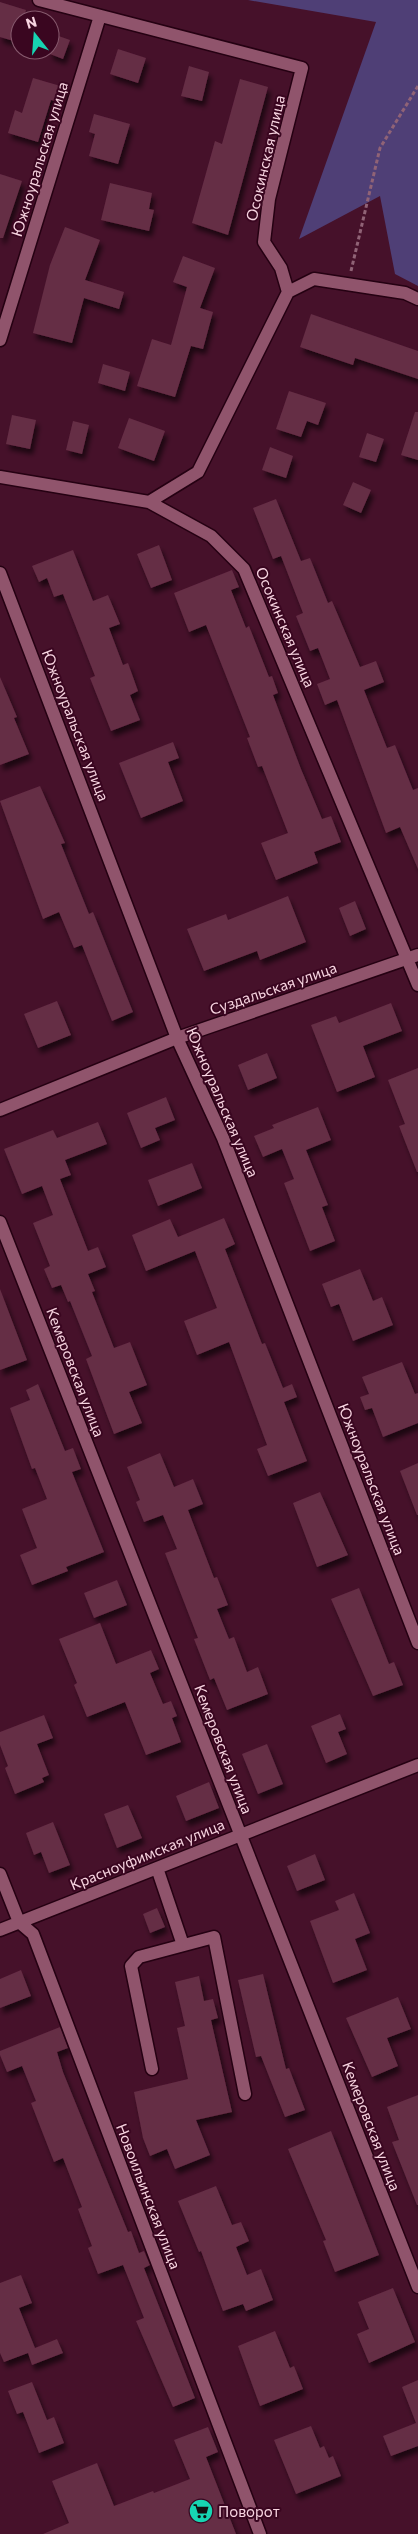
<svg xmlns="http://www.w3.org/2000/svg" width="418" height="2534" font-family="Commissioner,sans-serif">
<defs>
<filter id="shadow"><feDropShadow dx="3" dy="5.5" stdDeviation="2.5" flood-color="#0009"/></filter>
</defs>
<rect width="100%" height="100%" fill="#46112a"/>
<path fill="#4f3f76" d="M248 0H418V286L395 274 380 196 299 239 376 22Z"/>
<path fill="#652d45" filter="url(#shadow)" d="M0 2 26 10 23 20H20L17 42 0 37Z
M50 33 70 40 63 59 50 54Z
M118 49 146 58 138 83 110 74Z
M189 66 209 72 202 101 181 96Z
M33 78 64 87 59 102 51 100 38 142 8 133 15 110 22 113Z
M240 79 268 87 228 235 192 223 215 141 222 144Z
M94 114 130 124 118 164 89 156 95 134 89 132Z
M0 174 22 181 3 238H0Z
M110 183 152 193 149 209 154 210 149 231 101 220Z
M65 227 100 240 85 280 124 292 119 309 84 298 72 343 33 333 50 265Z
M183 256 215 268 200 308 213 312 203 349 191 346 175 397 137 386 152 339 171 345 187 287 173 282Z
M311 314 418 351V379L355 358 353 365 300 347Z
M103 364 130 372 125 391 98 383Z
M289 391 326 403 318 425 307 421 301 437 276 429Z
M415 412H418V460L401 455Z
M12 415 36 420 30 449 6 444Z
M129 418 165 431 154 461 118 448Z
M73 421 89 425 82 454 66 450Z
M367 433 384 439 376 462 359 457Z
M270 447 293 456 286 478 262 470Z
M353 482 371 490 361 513 343 505Z
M276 499 301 561 310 558 328 603 332 601 360 667 376 661 384 682 364 690 387 748 395 745 413 790 418 788V869L400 827 386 833 337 700 325 705 317 684 330 679 318 648 310 651 296 616 303 613 281 556 273 559 253 508Z
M159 545 172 580 151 588 137 554Z
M73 550 93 601 108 595 120 624 109 628 123 665 128 663 138 691 130 695 140 720 111 731 90 678 95 676 63 594 54 597 47 578 39 582 32 566Z
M232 570 239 587 231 590 246 628 249 626 269 677 272 676 278 693 273 695 301 769 322 819 331 816 341 842 314 852 318 863 276 880 261 843 288 833 262 766 258 767 247 738 250 737 206 625 189 632 174 593Z
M0 677 17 717 14 718 29 754 0 765Z
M173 742 179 758 168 762 183 801 141 818 119 763Z
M40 786 65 843 61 844 89 914 93 912 133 1012 112 1021 82 945 74 948 59 912 43 919 0 801Z
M288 896 306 942 260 960 257 951 204 971 187 929 226 914 228 920Z
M355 901 366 929 350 936 339 908Z
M57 1001 71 1035 38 1048 24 1014Z
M391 1003 402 1031 363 1046 375 1077 337 1092 311 1025 336 1016 339 1023Z
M267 1053 277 1078 248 1090 238 1065Z
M418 1068V1172H417L399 1126 405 1124 388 1080Z
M166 1097 175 1120 155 1128 160 1140 141 1148 127 1113Z
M318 1107 331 1140 306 1150 328 1205 322 1207 335 1241 310 1251 284 1183 294 1179 282 1149 263 1157 254 1136 274 1128 272 1125Z
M98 1122 107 1144 65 1160 71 1175 60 1179 88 1251 98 1247 106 1267 88 1274 95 1291 92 1292 114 1348 130 1342 147 1385 129 1392 142 1423 114 1434 86 1359 92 1356 70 1301 68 1302 61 1285 52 1288 44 1269 50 1266 33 1223 53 1215 42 1186 22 1194 4 1149 53 1130 57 1138Z
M192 1163 202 1188 158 1206 148 1180Z
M224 1218 235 1244 225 1249 262 1344 265 1343 283 1388 292 1384 297 1397 284 1402 307 1461 268 1476 257 1449 267 1445 229 1342 197 1355 184 1321 217 1308 195 1251 146 1271 132 1235 170 1219 178 1237Z
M360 1269 373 1301 382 1297 393 1325 353 1341 339 1304 331 1307 322 1284Z
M0 1289 27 1360 0 1370Z
M402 1362 415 1394 418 1393V1423L383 1437 372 1408 365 1410 360 1397 369 1394 362 1377Z
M38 1384 65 1451 73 1448 81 1469 72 1472 104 1552 66 1567 68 1571 32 1585 20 1555 37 1548 22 1509 47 1499 35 1468 32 1469 10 1408 30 1400 26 1390Z
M160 1453 174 1487 193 1479 203 1504 188 1510 214 1578 217 1577 228 1605 217 1609 229 1639 234 1637 247 1672 258 1667 268 1694 227 1710 214 1678 210 1680 194 1639 198 1638 165 1553 177 1549 163 1515 144 1522 136 1502 140 1500 127 1467Z
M418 1463V1515H417L400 1471Z
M320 1492 348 1555 317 1567 293 1503Z
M117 1580 127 1605 94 1618 84 1593Z
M359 1588 389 1664 394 1662 403 1685 373 1696 331 1599Z
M100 1623 116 1664 151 1650 159 1669 150 1673 163 1704 171 1701 177 1716 172 1718 181 1742 146 1755 125 1702 87 1717 74 1685 77 1683 59 1639Z
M340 1714 346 1729 338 1732 347 1754 326 1763 311 1726Z
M44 1715 53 1738 37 1744 49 1775 42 1778 44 1782 15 1794 5 1768 8 1766 0 1745V1732Z
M267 1744 283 1784 258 1794 242 1754Z
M209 1782 219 1808 186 1821 176 1796Z
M128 1805 142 1838 117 1848 104 1814Z
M53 1822 70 1865 49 1873 41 1852 34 1855 26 1833Z
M315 1854 325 1880 297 1891 287 1866Z
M354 1893 370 1933 355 1939 367 1970 333 1983 310 1921 339 1910 335 1901Z
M157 1908 165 1927 150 1933 143 1914Z
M21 1970 31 1996 0 2008V1979Z
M263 1974 286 2069 289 2068 305 2110 285 2117 261 2056 256 2057 238 1980Z
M199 1976 204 2001 213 1999 218 2018 211 2020 232 2112 196 2120 210 2155 175 2169 167 2149 150 2156 143 2138 134 2092 188 2079 177 2028 185 2026 175 1982Z
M398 1997 411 2029 387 2038 398 2066 372 2077 346 2018Z
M60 2027 68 2048 57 2052 63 2072 128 2232 131 2231 139 2253 144 2251 150 2265 144 2268 195 2398 173 2407 136 2321 144 2318 123 2265 98 2274 88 2248 92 2246 78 2209 82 2207 63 2158 54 2162 31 2103 36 2101 22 2066 7 2072 0 2055V2051Z
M418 2095V2205H417L392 2142 399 2140 387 2107Z
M331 2131 379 2255 335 2272 323 2241 326 2240 288 2149Z
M216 2186 232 2225 241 2222 249 2241 236 2247 247 2275 261 2269 273 2300 246 2311 243 2304 223 2311 201 2251 199 2252 178 2201Z
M21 2275 32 2303 19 2308 35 2348 57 2339 63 2353 32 2365 28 2353 4 2362 0 2353V2283Z
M393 2288 415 2342 369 2363 357 2334 369 2329 358 2302Z
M275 2331 290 2368 294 2366 303 2389 260 2406 238 2346Z
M418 2380V2446L391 2456 383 2436 416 2423 402 2387Z
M32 2382 47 2420 54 2417 64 2443 39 2453 23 2412 17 2414 8 2391Z
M311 2426 320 2448 324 2446 329 2458 333 2456 341 2476 296 2494 274 2440Z
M208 2427 218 2452 206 2457 236 2534H43L69 2523 52 2481 97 2463 114 2506 153 2491 154 2493 190 2479 174 2440Z"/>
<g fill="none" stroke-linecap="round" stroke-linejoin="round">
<g stroke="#250112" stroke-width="15">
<path id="minor" d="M39 0 302 68 269 199 264 242 281 268 288 292 198 472 149 502 211 536 244 569 418 985
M288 292 314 279 405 293 418 299
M0 340 100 16
M0 477 149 502
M0 573 177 1038 223 1138 418 1643
M0 1110 177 1038 418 955
M0 1222 418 2287
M157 1868 183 1945
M0 1874 19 1922 33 1934 260 2534
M0 1930 418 1765
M152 2069 131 1966 139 1957 214 1937 245 2094"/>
</g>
<path stroke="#906376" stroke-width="3" stroke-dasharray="4 2.5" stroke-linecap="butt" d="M351 271 380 148 418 86"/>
<use href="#minor" stroke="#90546c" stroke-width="12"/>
</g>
<defs>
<g id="supermarket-disc" transform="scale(1.25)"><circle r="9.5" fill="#17d5b2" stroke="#3a0620"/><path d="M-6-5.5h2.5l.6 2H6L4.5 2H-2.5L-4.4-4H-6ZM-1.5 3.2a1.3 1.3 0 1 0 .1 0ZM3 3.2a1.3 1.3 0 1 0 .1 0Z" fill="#111"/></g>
</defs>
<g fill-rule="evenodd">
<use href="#supermarket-disc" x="201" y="2511"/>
</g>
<g text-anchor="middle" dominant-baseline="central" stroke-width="4" stroke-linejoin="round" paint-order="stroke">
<g font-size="15" fill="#f8d5e1" stroke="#3a0620">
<text transform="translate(265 158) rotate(-77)">Осокинская улица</text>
<text transform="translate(39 159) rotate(-73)">Южноуральская улица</text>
<text transform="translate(286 627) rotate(67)">Осокинская улица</text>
<text transform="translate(76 725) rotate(69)">Южноуральская улица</text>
<text transform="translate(273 988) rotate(-19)">Суздальская улица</text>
<text transform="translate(223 1102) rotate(67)">Южноуральская улица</text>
<text transform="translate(76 1372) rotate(69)">Кемеровская улица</text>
<text transform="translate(372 1479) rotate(69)">Южноуральская улица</text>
<text transform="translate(224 1749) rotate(69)">Кемеровская улица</text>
<text transform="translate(147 1854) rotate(-22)">Красноуфимская улица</text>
<text transform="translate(372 2126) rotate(69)">Кемеровская улица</text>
<text transform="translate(149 2196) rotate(69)">Новоильинская улица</text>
</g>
<g font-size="15" fill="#f8d5e1" stroke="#3a0620" text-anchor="start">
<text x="218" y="2511">Поворот</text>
</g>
</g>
<g transform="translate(35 35) rotate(343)"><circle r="24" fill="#3a0620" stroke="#86596d"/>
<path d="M0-4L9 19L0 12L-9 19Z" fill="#17d5b2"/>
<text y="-8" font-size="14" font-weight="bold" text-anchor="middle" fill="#f8d5e1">N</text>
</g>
</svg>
